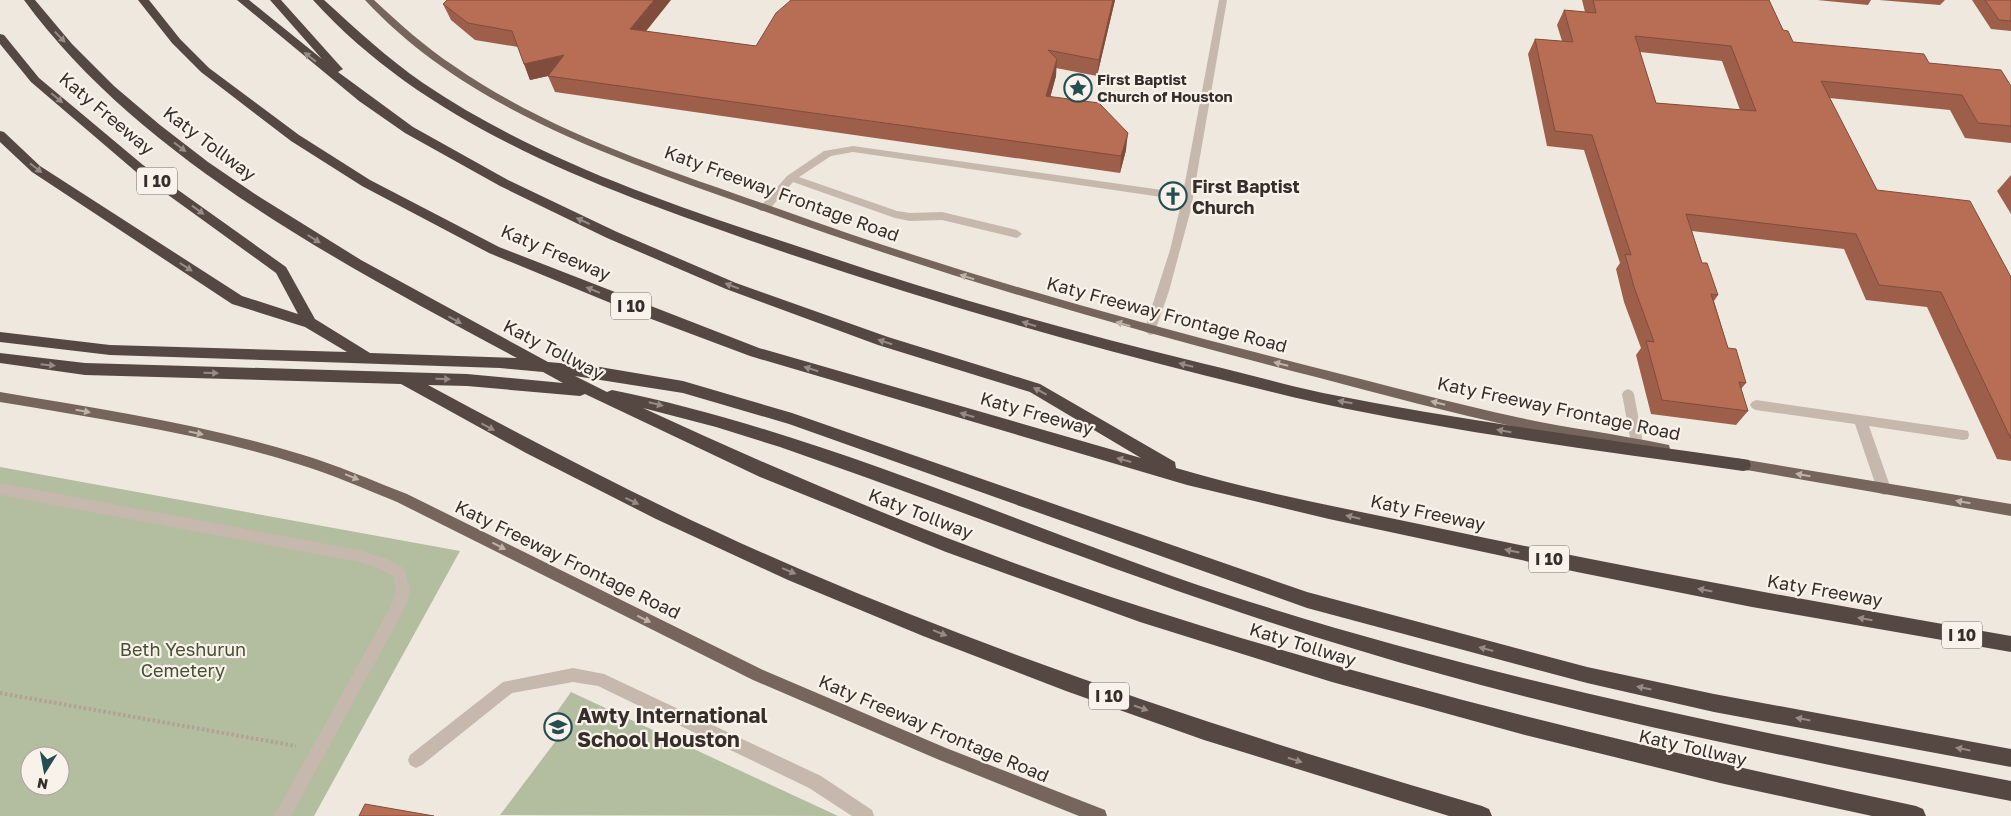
<svg xmlns="http://www.w3.org/2000/svg" width="2011" height="816" font-family="'Golos Text',sans-serif">
<rect width="100%" height="100%" fill="#efe8de"/>
<path fill="#b3bda0" fill-rule="evenodd" d="M0 467 460 551 314 816H0ZM30 756H60V786H30Z
M571 692 838 816 500 815 558 738 544 730Z"/>
<g fill="none" stroke-linecap="round" stroke-linejoin="round">
<path stroke="#b2a296" stroke-width="4" stroke-dasharray="2.5 2.5" stroke-linecap="butt" d="M0 693 296 746"/>
<path fill="#c6b8ac" fill-rule="evenodd" d="M1219 0H1227L1191 209 1169 291 1154 334 1150 335 1144 331 1170 250 1182 200 853 152 831 156 799 177 897 211 910 213 942 212 1017 230 1022 234 1017 238 942 220 910 221 895 218 793 182 768 211H760L759 208 787 176 824 151 853 146 1183 193Z
M1628 389 1632 391 1634 394 1643 443 1642 447H1632L1631 443 1622 394 1624 391Z
M1756 400 1963 430 1968 431 1969 435 1968 439 1963 440 1869 426 1891 489 1889 493 1884 495 1879 493 1877 489 1855 424 1756 410 1752 408 1750 405 1752 402Z
M0 483 359 550 387 559 404 568 410 590 406 606 291 816H274L392 604 396 590 393 576 378 568 359 562 0 495Z
M573 668 604 674 821 776 872 810 874 816H852L809 788 598 686 573 682 512 693 422 765 416 768 410 765 408 760 410 755 503 682Z"/>
<path fill="#75655d" fill-rule="evenodd" d="M365 0H374C400 24 425 47 454 66 552 134 671 171 782 210 956 273 1134 322 1313 367 1382 384 1451 403 1521 418 1568 428 1617 434 1664 444L1669 445 1670 449 1669 453 1664 454C1616 444 1568 438 1520 428 1452 413 1384 395 1316 377 1127 329 939 275 755 208 618 159 467 110 365 0Z
M0 392C101 409 202 424 300 454 337 465 371 480 407 494L763 670 946 748 1105 810 1107 816H1079L937 759 753 680 397 502C365 489 334 475 301 465 204 434 101 419 0 402Z
M1735 458 2011 504V516L1735 468 1730 467 1729 463 1730 459Z"/>
<path fill="#554842" fill-rule="evenodd" d="M24 0H35L72 44 114 86 160 125 208 162 258 196 361 260 548 362 594 366 683 381 792 413 1307 592 1587 667 1714 694 2011 749V767L1714 712 1587 683 1307 608 789 424 683 393 575 376 607 392 612 390C820 432 1021 526 1222 593 1480 677 1745 730 2011 781V801C1792 758 1571 715 1358 650 1162 591 973 514 780 447L716 427 643 408C805 483 971 552 1142 607 1396 689 1655 750 1916 806L1923 809 1926 816H1872L1720 783 1525 735 1332 682 1140 622 946 552 760 477 585 394 580 396 467 386 428 385C550 451 673 515 802 570 1023 664 1251 739 1482 806L1489 809 1492 816H1449L1204 740 1066 691 923 636 788 580 656 519 526 453 401 384 85 375 0 363V353L85 363 467 374 563 383 543 372 500 368 110 355 0 342V332L110 345 347 352 305 327 232 304 32 172 0 142V131L4 132 40 166 242 296 298 314 276 273 135 171 31 82 0 44V34L4 35 39 78 143 165 286 267 315 319 370 353 517 358C346 266 141 160 24 0Z
M138 0H149L180 39 209 68 299 135 370 180 499 247 759 348 1141 458 1030 392 878 345 726 289 607 238 500 186 405 133 359 101 237 0H249L322 59 270 0H281L341 67 343 69 338 72 413 127 508 180 617 232 736 283 888 337 1040 384 1175 462 1176 468C1264 494 1354 510 1443 529 1632 569 1821 603 2011 636V652L1752 607 1577 572 1329 519 1187 485 750 356 630 311 489 253 362 186 291 141 201 72 172 43Z
M313 0H324C356 29 387 58 423 83 540 162 678 207 812 251 941 295 1073 332 1205 364 1245 373 1284 385 1323 393 1462 421 1603 439 1743 459L1749 460 1751 465 1749 470 1743 471C1601 451 1459 433 1319 403 1282 395 1245 385 1207 376 1059 339 911 296 766 246 605 190 431 130 313 0Z"/>
</g>
<path fill="#9d5f49" fill-rule="evenodd" d="M1115 0 1097 76 1056 68V76L1050 97 1126 150 1120 173 555 92 548 76 530 80 518 47 475 40 451 20 443 4 756 46Z
M1582 0H1769L1783 30 1793 42 1929 63 2011 86V143L1965 138 1950 110 1829 98 1877 190 2011 277V461L1997 459 1927 307 1866 300 1844 249 1692 231 1702 263 1718 295 1714 301 1728 348 1746 383 1741 389 1748 411 1736 425 1651 414 1636 355 1641 348 1624 302 1616 269 1620 263 1584 150 1547 146 1528 54 1535 39 1562 41 1557 25 1564 10 1585 12ZM1640 52 1722 61 1740 110 1656 103Z
M1817 0H1871L1868 5Z
M1879 0H1945L1940 5Z
M1972 0H2011V31L1991 29Z
M2011 175V214L1997 191Z"/>
<path fill="#804d3c" d="M654 0H671L635 45 630 29Z
M1113 0H1115L1097 76 1099 60Z
M564 55 570 71 530 80 524 64Z
M1057 59 1056 76 1046 113V96Z
M1128 133 1126 150 1120 173 1121 156Z"/>
<path fill="#b76e55" stroke="#804d3c" fill-rule="evenodd" d="M447 0H654L630 29 756 46 776 13 791 0H1113L1099 60 1048 50 1057 59 1046 96 1099 103 1128 133 1121 156 548 76 564 55 524 64 512 31 468 23 443 4Z
M1593 0H1769L1783 30 1788 31 1793 42 1924 54 1929 63 2001 70 2011 86V126L1978 123 1962 95 1821 81 1877 190 1970 201 2011 277V439L1941 292 1879 285 1856 234 1686 214 1702 263H1707L1718 295 1711 294 1728 348 1736 349 1746 383 1739 382 1748 411 1662 400 1646 341 1654 342 1634 287 1625 254 1631 255 1592 135 1555 131 1535 39 1573 42 1564 10 1596 13ZM1635 36 1731 46 1756 111 1656 103Z
M1985 0H2011V21L1999 20Z
M365 804 434 816H359Z"/>
<defs><path id="oneway-solid" d="M-6-.8H1V-3.2L6.5 0L1 3.2V.8H-6Z" transform="scale(1.25)"/></defs>
<g fill="#968c85">
<use href="#oneway-solid" transform="translate(60 37) rotate(46)"/>
<use href="#oneway-solid" transform="translate(310 57) rotate(-142)"/>
<use href="#oneway-solid" transform="translate(57 98) rotate(40)"/>
<use href="#oneway-solid" transform="translate(180 147) rotate(37)"/>
<use href="#oneway-solid" transform="translate(36 168) rotate(38)"/>
<use href="#oneway-solid" transform="translate(198 210) rotate(36)"/>
<use href="#oneway-solid" transform="translate(583 221) rotate(-155)"/>
<use href="#oneway-solid" transform="translate(314 239) rotate(32)"/>
<use href="#oneway-solid" transform="translate(186 267) rotate(33)"/>
<use href="#oneway-solid" transform="translate(732 286) rotate(-159)"/>
<use href="#oneway-solid" transform="translate(593 290) rotate(-158)"/>
<use href="#oneway-solid" transform="translate(455 320) rotate(29)"/>
<use href="#oneway-solid" transform="translate(1029 324) rotate(-163)"/>
<use href="#oneway-solid" transform="translate(885 342) rotate(-162)"/>
<use href="#oneway-solid" transform="translate(48 365) rotate(6)"/>
<use href="#oneway-solid" transform="translate(1186 365) rotate(-166)"/>
<use href="#oneway-solid" transform="translate(811 369) rotate(-163)"/>
<use href="#oneway-solid" transform="translate(211 373) rotate(2)"/>
<use href="#oneway-solid" transform="translate(443 379) rotate(2)"/>
<use href="#oneway-solid" transform="translate(1040 391) rotate(-152)"/>
<use href="#oneway-solid" transform="translate(1345 402) rotate(-170)"/>
<use href="#oneway-solid" transform="translate(656 404) rotate(14)"/>
<use href="#oneway-solid" transform="translate(967 415) rotate(-164)"/>
<use href="#oneway-solid" transform="translate(488 427) rotate(28)"/>
<use href="#oneway-solid" transform="translate(1504 431) rotate(-170)"/>
<use href="#oneway-solid" transform="translate(1124 460) rotate(-164)"/>
<use href="#oneway-solid" transform="translate(632 501) rotate(25)"/>
<use href="#oneway-solid" transform="translate(1353 517) rotate(-167)"/>
<use href="#oneway-solid" transform="translate(1512 551) rotate(-168)"/>
<use href="#oneway-solid" transform="translate(789 571) rotate(23)"/>
<use href="#oneway-solid" transform="translate(1705 590) rotate(-169)"/>
<use href="#oneway-solid" transform="translate(1865 619) rotate(-170)"/>
<use href="#oneway-solid" transform="translate(940 633) rotate(22)"/>
<use href="#oneway-solid" transform="translate(1486 649) rotate(-165)"/>
<use href="#oneway-solid" transform="translate(1644 688) rotate(-168)"/>
<use href="#oneway-solid" transform="translate(1141 708) rotate(19)"/>
<use href="#oneway-solid" transform="translate(1803 719) rotate(-169)"/>
<use href="#oneway-solid" transform="translate(1963 749) rotate(-169)"/>
<use href="#oneway-solid" transform="translate(1295 760) rotate(18)"/>
</g>
<g fill="#bdb3ab">
<use href="#oneway-solid" transform="translate(967 277) rotate(-162)"/>
<use href="#oneway-solid" transform="translate(1123 324) rotate(-164)"/>
<use href="#oneway-solid" transform="translate(1281 364) rotate(-166)"/>
<use href="#oneway-solid" transform="translate(1438 403) rotate(-166)"/>
<use href="#oneway-solid" transform="translate(83 411) rotate(10)"/>
<use href="#oneway-solid" transform="translate(196 433) rotate(12)"/>
<use href="#oneway-solid" transform="translate(1803 475) rotate(-170)"/>
<use href="#oneway-solid" transform="translate(352 477) rotate(22)"/>
<use href="#oneway-solid" transform="translate(1963 502) rotate(-170)"/>
<use href="#oneway-solid" transform="translate(499 546) rotate(27)"/>
<use href="#oneway-solid" transform="translate(644 619) rotate(26)"/>
</g>
<defs>
<g id="sight-ring" transform="scale(1.4375)"><circle r="9.5" fill="#f8f2ea" stroke="#244e52" stroke-width="1.5"/><path d="M0-6L1.8-2.2L6-1.7L2.9 1.2L3.7 5.4L0 3.3L-3.7 5.4L-2.9 1.2L-6-1.7L-1.8-2.2Z" fill="#244e52"/></g>
<g id="church-ring" transform="scale(1.4375)"><circle r="9.5" fill="#f8f2ea" stroke="#244e52" stroke-width="1.5"/><path d="M-1.2-6h2.4v3.5h3.3v2.4h-3.3V6h-2.4V-.1h-3.3v-2.4h3.3Z" fill="#244e52"/></g>
<g id="school-ring" transform="scale(1.4375)"><circle r="9.5" fill="#f8f2ea" stroke="#244e52" stroke-width="1.5"/><path d="M0-5L7-2L0 1L-7-2ZM-4 1L0 2.5L4 1V4Q0 6-4 4Z" fill="#244e52"/></g>
</defs>
<g fill-rule="evenodd">
<use href="#sight-ring" x="1078" y="88"/>
<use href="#church-ring" x="1173" y="196"/>
<use href="#school-ring" x="558" y="727"/>
</g>
<g text-anchor="middle" dominant-baseline="central" stroke-width="4.5" stroke-linejoin="round" paint-order="stroke">
<g font-size="15" font-weight="bold" fill="#352e2a" stroke="#f8f2ea" text-anchor="start">
<text x="1097" y="79">First Baptist<tspan x="1097" dy="17">Church of Houston</tspan></text>
</g>
<g fill="#f8f2ea" stroke="#706964" stroke-width="1">
<rect x="137" y="167.5" width="40" height="27" rx="4"/>
<rect x="611" y="292.5" width="40" height="27" rx="4"/>
<rect x="1529" y="545.5" width="40" height="27" rx="4"/>
<rect x="1942" y="621.5" width="40" height="27" rx="4"/>
<rect x="1089" y="682.5" width="40" height="27" rx="4"/>
</g>
<g font-size="16" font-weight="bold" fill="#352e2a">
<text x="157" y="181">I 10</text>
<text x="631" y="306">I 10</text>
<text x="1549" y="559">I 10</text>
<text x="1962" y="635">I 10</text>
<text x="1109" y="696">I 10</text>
</g>
<g font-size="18" fill="#352e2a" stroke="#f8f2ea">
<text transform="translate(107 113) rotate(40)">Katy Freeway</text>
<text transform="translate(210 143) rotate(37)">Katy Tollway</text>
<text transform="translate(782 193) rotate(20)">Katy Freeway Frontage Road</text>
<text transform="translate(556 252) rotate(23)">Katy Freeway</text>
<text transform="translate(1167 314) rotate(15)">Katy Freeway Frontage Road</text>
<text transform="translate(554 349) rotate(27)">Katy Tollway</text>
<text transform="translate(1559 408) rotate(12)">Katy Freeway Frontage Road</text>
<text transform="translate(1037 413) rotate(16)">Katy Freeway</text>
<text transform="translate(1428 512) rotate(12)">Katy Freeway</text>
<text transform="translate(921 513) rotate(21)">Katy Tollway</text>
<text transform="translate(568 559) rotate(26)">Katy Freeway Frontage Road</text>
<text transform="translate(1825 590) rotate(10)">Katy Freeway</text>
<text transform="translate(1303 644) rotate(17)">Katy Tollway</text>
<text transform="translate(934 728) rotate(23)">Katy Freeway Frontage Road</text>
<text transform="translate(1693 747) rotate(13)">Katy Tollway</text>
</g>
<g font-size="18" font-weight="bold" fill="#352e2a" stroke="#f8f2ea" text-anchor="start">
<text x="1192" y="186">First Baptist<tspan x="1192" dy="21">Church</tspan></text>
</g>
<g font-size="18" fill="#445030" stroke="#f8f2ea">
<text x="183" y="649">Beth Yeshurun<tspan x="183" dy="21">Cemetery</tspan></text>
</g>
<g font-size="21" font-weight="bold" fill="#352e2a" stroke="#f8f2ea" text-anchor="start">
<text x="577" y="715">Awty International<tspan x="577" dy="24">School Houston</tspan></text>
</g>
</g>
<g transform="translate(45 771) rotate(191)"><circle r="24" fill="#f8f2ea" stroke="#aaa49d"/>
<path d="M0-4L9 19L0 12L-9 19Z" fill="#244e52"/>
<text y="-8" font-size="14" font-weight="bold" text-anchor="middle" fill="#352e2a">N</text>
</g>
</svg>
